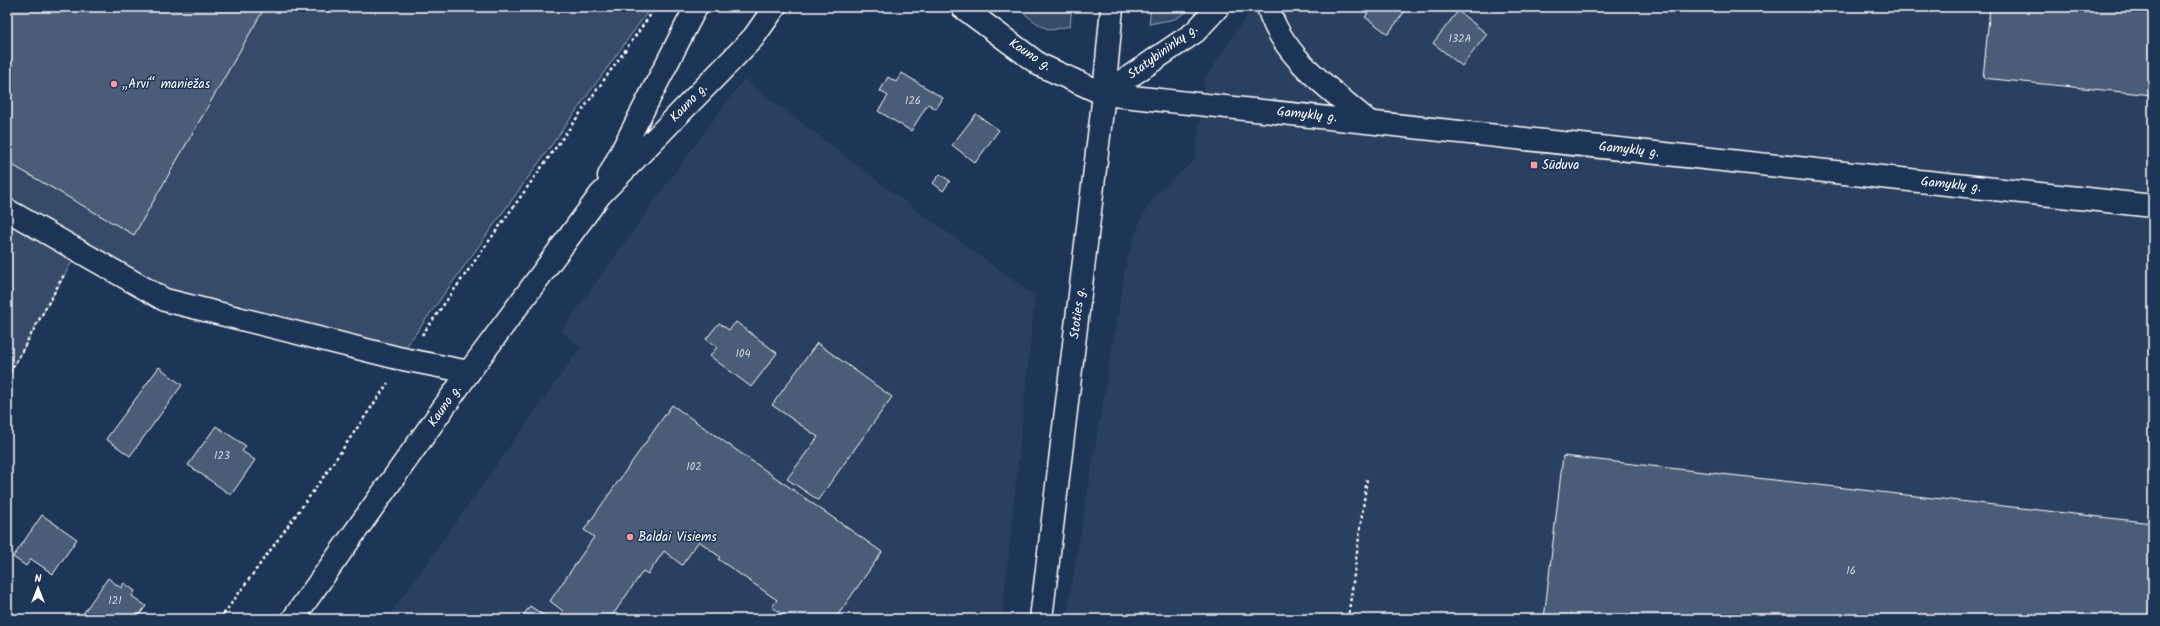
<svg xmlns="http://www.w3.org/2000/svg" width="2160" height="626" font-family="Kalam,sans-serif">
<rect width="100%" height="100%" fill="#1d3557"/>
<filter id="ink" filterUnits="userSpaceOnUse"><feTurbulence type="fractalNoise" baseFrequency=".025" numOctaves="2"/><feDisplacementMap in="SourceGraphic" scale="8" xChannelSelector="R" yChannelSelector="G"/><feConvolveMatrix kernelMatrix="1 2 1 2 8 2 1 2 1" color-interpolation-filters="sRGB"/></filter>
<g filter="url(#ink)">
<path fill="#2a4161" d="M1253 7H2153V619H1066L1127 259 1141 218 1155 195 1195 160 1205 78Z
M744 79 904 201 1035 296 1002 619H387L581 347 561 331 702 135Z"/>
<path fill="#364b69" stroke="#9aa5b4" d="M7 7H651L398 358 165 300 78 251 7 378Z
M1015 7H1072L1070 26 1051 30 1041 26Z
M1151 7H1195L1175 19 1149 24Z"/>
<path fill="#4a5d79" stroke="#fff" d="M7 7H265L134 235 7 162Z
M1372 7H1408L1388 34 1365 17Z
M1990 7H2153V95L1983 78Z
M1458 11 1487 34 1462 66 1433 43Z
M902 73 943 98 936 109 928 104 911 131 878 111 888 96 880 91 888 77 896 82Z
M976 114 999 130 975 163 952 145Z
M940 174 950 181 943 191 933 183Z
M736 322 777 353 751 387 710 356 717 347 706 339 719 323 729 330Z
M817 343 892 397 818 500 787 479 818 437 772 405Z
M159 367 182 385 130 456 106 439Z
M672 405 882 552 835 619H790L772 607 777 600 718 559 720 557 699 541 682 565 664 551 648 574 643 571 610 619H558L563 611 550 601 594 537 584 530Z
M216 426 246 446 242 451 255 460 231 495 188 465Z
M1563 456 2153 523V619H1544Z
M42 515 77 539 53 574 31 559 26 566 13 557Z
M108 578 121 588 124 583 135 591 132 596 146 606 136 619H88L82 615Z
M530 606 549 619H521Z"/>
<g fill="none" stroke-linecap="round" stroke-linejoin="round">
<g stroke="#fff" stroke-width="25">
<path id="minor" d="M1268 7C1282 57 1330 89 1368 121
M1104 94 1195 32 1218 7
M7 210 165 300 398 358 469 372"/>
</g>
<g stroke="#fff" stroke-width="25">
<path id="major" d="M962 7 1040 65 1104 94 2153 206
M609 176 696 7
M293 619 469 372 600 195 753 38 775 7
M1041 619 1104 94 1112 7"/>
</g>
<path stroke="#fff" stroke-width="2.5" stroke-dasharray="3 3" stroke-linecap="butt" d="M422 335 656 7
M7 378 65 273
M220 619 320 482 388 383
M1348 619 1367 478"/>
<use href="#minor" stroke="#1d3557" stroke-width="22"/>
<use href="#major" stroke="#1d3557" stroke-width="22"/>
</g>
</g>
<g fill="#ff9aa2" stroke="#1d3557" stroke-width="1.5">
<circle cx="114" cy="84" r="4"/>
<rect x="1530" y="161" width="8" height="8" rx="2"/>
<circle cx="630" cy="537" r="4"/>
</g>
<g text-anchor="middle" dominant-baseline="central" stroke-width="3" stroke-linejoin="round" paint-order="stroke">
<g font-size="11" fill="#d2d6de">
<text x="1460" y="39">132A</text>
<text x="913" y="101">126</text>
<text x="743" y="354">104</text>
<text x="222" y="456">123</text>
<text x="694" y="467">102</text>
<text x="1851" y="571">16</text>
<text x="115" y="601">121</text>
</g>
<g font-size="13" fill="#fff" stroke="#1d3557">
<text transform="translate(1163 52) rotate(-36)">Statybininkų g.</text>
<text transform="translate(1030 55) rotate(33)">Kauno g.</text>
<text transform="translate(689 103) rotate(-46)">Kauno g.</text>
<text transform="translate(1307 115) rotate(6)">Gamyklų g.</text>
<text transform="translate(1629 150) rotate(6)">Gamyklų g.</text>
<text transform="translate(1951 185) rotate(6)">Gamyklų g.</text>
<text transform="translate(1078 313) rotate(-83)">Stoties g.</text>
<text transform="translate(445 406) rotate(-55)">Kauno g.</text>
</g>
<g font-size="13" fill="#fff" stroke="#1d3557" text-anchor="start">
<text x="122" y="84">„Arvi“ maniežas</text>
<text x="1542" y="165">Sūduva</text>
<text x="638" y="537">Baldai Visiems</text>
</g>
</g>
<rect width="2160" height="626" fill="none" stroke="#1d3557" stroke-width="24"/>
<rect x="12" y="12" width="2136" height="602" fill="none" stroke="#fff" stroke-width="1.5" filter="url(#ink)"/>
<g transform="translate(38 588)" stroke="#1d3557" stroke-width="3" paint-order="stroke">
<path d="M0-3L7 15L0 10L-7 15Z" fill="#ffffff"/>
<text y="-6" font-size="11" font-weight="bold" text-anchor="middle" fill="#ffffff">N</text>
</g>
</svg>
